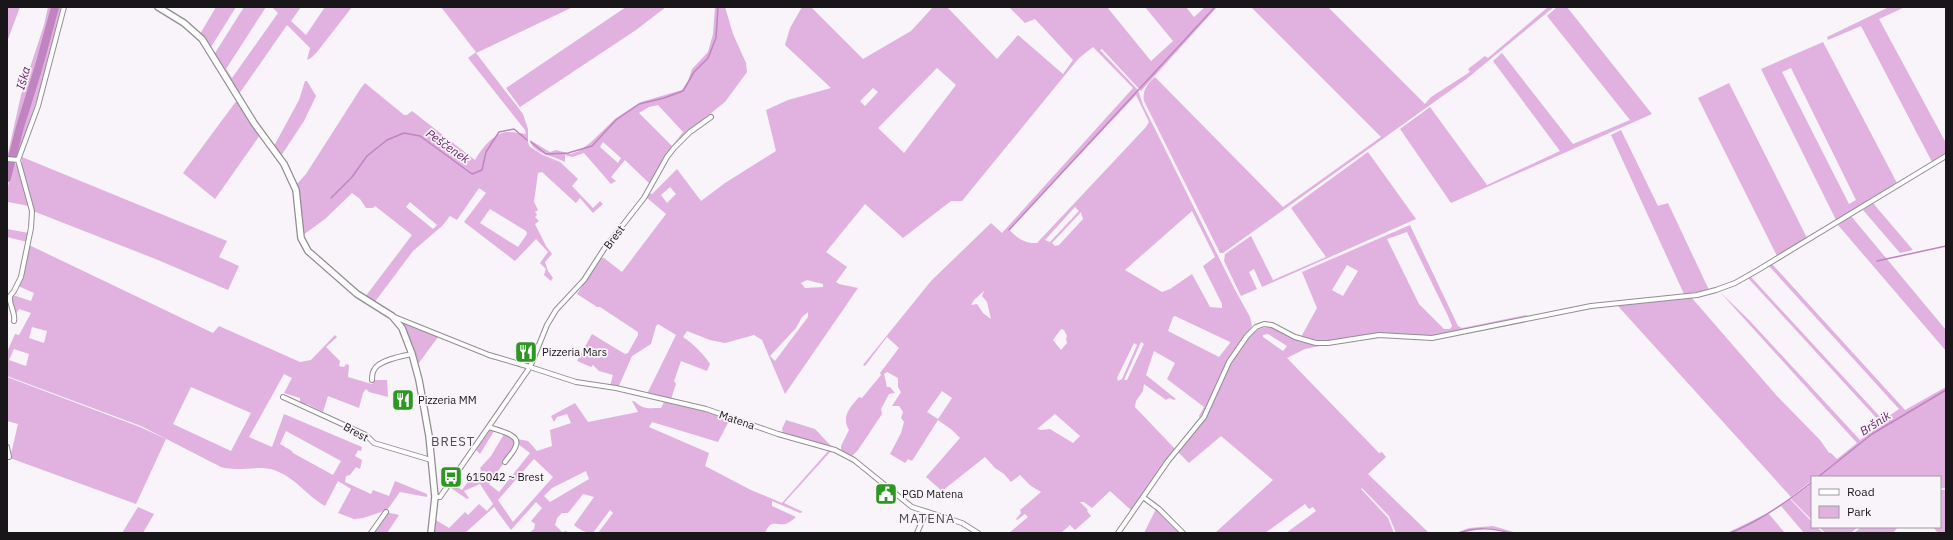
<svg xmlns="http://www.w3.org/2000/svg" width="1953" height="540" font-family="'IBM Plex Sans',sans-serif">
<rect width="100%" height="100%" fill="#f9f4f9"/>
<path fill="#e1b1e0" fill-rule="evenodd" d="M7 7H20L7 42Z
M48 7H51C40 58 22 107 10 158H7L21 95 44 25Z
M58 7H61L41 87 18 156 15 158Z
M216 7H236L211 47 200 34Z
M244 7H266L226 69 232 78 278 13 272 7H301L291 21 306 35 325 7H352L317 52 311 58 307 60 310 48 287 25 239 94 215 53Z
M441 7H573L476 53 523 114 528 129V143L530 147 543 155 560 162 578 179 572 186 593 208 600 201 603 204 593 213 580 198 576 203 579 206 542 172 538 173 534 202 538 210 535 212 537 215 535 217 539 221 535 224 546 246 552 254 545 262 548 271 553 278 551 281 544 275 546 269 540 263 548 252 536 239 515 261 464 222 486 193 479 188 457 220 450 216 442 226 413 251 374 303 365 297 412 235 375 206 373 208H366L360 199 352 193 325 219 303 235 300 200 296 185 306 174 361 88 365 83 404 115H407L412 111 475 160C481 150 493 133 507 132 513 132 520 133 526 134L525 130 468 58 476 52ZM410 202 437 225 433 229 406 207ZM490 209 526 231 527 234 518 247 480 223Z
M626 7H666L636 30 520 107 506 88Z
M715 7H725L733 34 746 63 747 72 725 102 691 129 676 143 651 185 625 160 611 177 616 181 611 184 584 153 572 157 565 155V162C555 156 532 154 530 140L550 152 556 150 571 154 579 151 590 143 616 118 641 102 682 90 688 81 692 69 708 52 713 34ZM658 105 683 132 672 146 639 113 649 107ZM603 142 621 158 618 163 600 147Z
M802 7H811L863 59 911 31 933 7H947L997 59 1018 35 1063 74 1073 60 1035 19 1025 23 1009 7H1107L1151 61 1173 41 1145 7H1186L1194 17 1205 7H1217L1141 91 1102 49 1100 50 1138 90 1143 105 1234 288 1250 317 1252 326 1232 354 1200 418 1199 416 1204 407 1167 379 1175 363 1154 351 1146 375 1176 399 1174 400 1169 398 1166 400 1144 384 1143 391 1136 401 1135 407 1175 449 1132 511 1110 491 1092 508 1084 502H1080L1088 510 1087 511 1091 516 1075 530 1070 525 1061 533H1009L1028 517 1025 514 1017 520 1016 519 1021 513 1020 510 1041 492 1031 486 1020 475 1011 482 1004 474 995 468 985 457 942 491 926 477 960 438 952 430 938 420 912 461 908 459 905 463 890 454 901 433 904 422 901 418 903 412 899 406H892L901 392 898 387V378L887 372 884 374 887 387H890L895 393 889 394 881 409 882 414 858 450 852 456 841 450V446L849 430C841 417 850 407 859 397L862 398 881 375 880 373 899 348 887 337 865 366 863 365 931 281 991 223 1002 233 1133 88 1093 47 1079 58 1065 75 962 201H951L903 238 865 204 826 252 847 267 836 282 839 284 858 288 785 394 762 340 754 335 725 343 710 340 687 331 683 337C692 343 704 354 710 364L707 371 681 361 674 381 676 384 671 399 647 394 676 335 658 324 656 326 651 344 632 356 618 388 610 386 613 375 599 371 593 365 591 367 577 361 592 334 625 354 628 353 638 335V332L600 307H597L577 294 601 258H604L622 272 666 214 646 197 649 193 652 194 677 169 701 201 725 183 776 151 766 110 788 100 831 88 785 45 790 28ZM937 68 956 85 904 153 878 128ZM873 88 878 92 865 106 860 101ZM1136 95 1149 122 1146 127 1037 243C1024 244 1018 238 1009 230L1014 224ZM670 187 676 194 667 203 661 195ZM1075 207 1079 211 1050 242 1045 240ZM1192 211 1215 257 1203 266 1222 304V308L1210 307 1192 274 1170 289 1162 292 1125 270ZM1081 212 1083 219 1059 245 1055 246 1052 243ZM807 280 823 284V287L805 288 801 283ZM984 291 982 296 987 302 991 319 983 313 977 304 971 305 974 300ZM808 312V317L775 361 770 356 796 328 802 317ZM1175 316 1230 342V343L1219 357 1168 331 1173 317ZM1061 329 1064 330 1067 336 1066 339 1067 343 1061 350 1053 340ZM1141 342 1144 344 1127 380H1124ZM1134 343 1137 345 1122 379 1118 381 1117 378ZM942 391 952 398 938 419 927 412ZM1055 414 1080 436 1073 443 1050 429 1041 430 1037 429Z
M1251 7H1328L1425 104 1431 97 1470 72 1468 69 1485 56 1488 58 1548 7H1554L1465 80 1223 253H1220L1144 101C1142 91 1147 84 1155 77L1283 207 1381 137Z
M1557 7H1567L1652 114 1451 203 1400 129 1430 107 1487 185 1560 151 1493 61 1502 53 1573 144 1630 120 1547 16Z
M1889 7H1905L1879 19 1946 143V153L1932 162 1861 26 1828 40 1827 37Z
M1823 42 1897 183 1836 220 1761 69ZM1791 68 1856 200 1849 204 1782 72Z
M305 81H307L316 96 304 121 281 156 274 146 299 100Z
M1729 83 1807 238 1777 256 1698 98Z
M237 100 260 135 215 199 183 173Z
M1621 130 1658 206 1668 203 1709 290 1684 294 1611 135Z
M1368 152 1416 219 1262 287 1254 269 1249 272 1257 289 1241 296 1224 261 1225 254 1251 236 1273 280 1326 257 1291 208Z
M22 157 227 241 219 257 239 266 228 290 158 260 33 211 22 165Z
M13 162 18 166 29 206 8 202 7 204V191Z
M1873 203 1878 209 1913 250 1900 253 1863 210Z
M1851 216 1946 330V351L1838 225Z
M1410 225 1458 326 1462 328 1526 315 1528 316 1437 335 1417 336 1389 333 1324 341 1301 337 1317 308 1302 272ZM1407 232 1448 316 1452 326 1450 329H1444L1419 304 1387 239ZM1347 265 1358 271 1343 296 1332 290Z
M7 229 29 233 27 242 7 237Z
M29 245 213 333 219 326 300 362 311 360 335 335 337 337 326 347 340 361 339 366 344 367 346 364 349 365 348 377 372 384 374 380H387L388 397 369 392 366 389 363 393 359 408 328 396 323 412 307 404H300V398L284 393 292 378 284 374 249 437 272 447 284 414 362 447 361 451 358 450 355 456 362 460 360 469 356 467 350 475 346 476 345 482 371 494 373 490 389 496 395 481 427 494V497L400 492 387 510 363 518 354 519 338 513 351 489 338 481 325 506C307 496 295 477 274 470 258 465 238 472 221 467L141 426 7 376V352L15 334 19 335 31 313 19 309 16 314 11 297 13 295 31 301 34 293 18 286 23 280ZM32 327 47 331 44 343 29 338ZM14 349 29 354 26 366 9 360ZM191 387 251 413 231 451 173 424ZM286 431 341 461 333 475 293 453 292 451 280 444Z
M1772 264 1905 410 1946 387V488H1940V477H1812V520L1791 499 1811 484 1810 482 1791 497 1617 305 1691 297 1777 396 1820 440 1829 453H1831L1837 459 1857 443 1720 292 1749 320 1860 440 1882 424 1748 278 1751 277 1883 420 1899 409 1769 266Z
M404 323 438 337 418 364 402 325Z
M1268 327 1280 330 1298 341 1320 346 1305 349 1287 358 1379 453 1382 452 1386 457 1368 474 1429 533H1396L1389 516 1362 488 1361 489 1388 518 1394 533H1286L1316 511 1313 507 1309 509 1305 504 1265 533H1215L1273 480 1221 436 1189 463 1178 452C1189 440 1199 428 1207 415 1222 390 1235 330 1268 327ZM1268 334 1287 346 1283 351 1263 337V335Z
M7 377 140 427 166 439 136 504 10 458 18 424 7 421Z
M632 401H634C644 410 647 408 661 408L664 402 704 411 730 419 718 442 652 422 649 427 709 453 705 466 751 490 782 503 829 450 831 451 784 503 803 512 800 513 772 501V506L796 517C794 519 791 521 788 523 776 528 772 517 765 533H598L613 513 610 510 593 533C587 533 579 530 574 525L594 497 583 494 568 513H562L557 518 555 525 562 532 566 531 569 533H529L534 529 535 524 531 521 542 508 536 502 511 530 494 507 465 533H433L434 519 449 528 465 512 468 515 479 504 487 511 493 504 480 484 464 491 469 498 467 499 451 488 453 484 462 490 475 472 478 474 481 470 480 468 491 456 504 434 515 440V447L489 484 499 492 530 453 518 444 517 439 528 441 537 451 552 446 550 430 571 423 567 414 557 417 554 422 551 416 575 403 588 422 638 412ZM534 459 553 477 513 522 498 500ZM586 471 589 479 550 502 544 496 552 488Z
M786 420 815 429 832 447 783 433 782 429Z
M490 430 494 431 480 454 476 450Z
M1940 490H1946V533H1938L1933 527H1940Z
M1790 499 1812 522V527H1817L1823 533H1804L1781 506Z
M138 507 154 514 143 533H122Z
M1156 509 1159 511 1180 533H1144Z
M386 512 399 515 387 533H374Z
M1768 513 1785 533H1727Z
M1493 526 1517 533C1508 533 1500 530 1491 529 1479 528 1468 533 1456 533L1469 528Z
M1819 527H1858L1851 533H1825Z
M1861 527H1898L1893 533H1854Z"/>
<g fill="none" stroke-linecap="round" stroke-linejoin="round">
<path stroke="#c084c0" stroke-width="1.5" d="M531 142 546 154 568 153 592 146 616 120 639 104 664 98 683 91 694 72 708 58 716 38 718 7
M331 198 352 177 367 156 387 140 404 133 420 136 472 174 482 170 486 152 499 132 514 129 527 140
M1009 230 1215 7
M1877 261 1946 246
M1818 477 1872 434 1946 390
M1459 533C1477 527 1491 528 1510 533
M1730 533C1760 521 1787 502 1812 482"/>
<path stroke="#c084c0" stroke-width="8" d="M7 178 20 127 39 66 55 7"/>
<g stroke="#928d92" stroke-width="6">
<path id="minor" d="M7 159 18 160
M10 297C9 306 16 313 14 321
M7 300 14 291 21 277 31 228 32 211 18 160 38 106 64 7
M392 316 489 355 530 367 576 382 616 388 706 409 778 434 835 450 854 460 912 507 962 523 978 533
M372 380C372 377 372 373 374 370 378 360 402 356 412 354
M283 397 366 435 374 443 431 460
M489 427C496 430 520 434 516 445 515 451 508 457 505 462
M7 447 9 457
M435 497H440L530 367 547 325 556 310 584 280 604 249 644 198 667 157 674 148 690 132 711 117
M1143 497 1159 509 1183 533
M371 533 386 512
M917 533 926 512
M1118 533 1168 461 1204 417 1229 362 1247 336 1256 327 1264 324 1272 325 1295 337 1316 343H1328L1379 335 1432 338 1591 306 1697 295 1716 290 1735 283 1758 270 1946 156"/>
</g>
<g stroke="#928d92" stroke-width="8">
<path id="tertiary" d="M158 7 184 23 202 39 254 123 284 164 296 190 301 238 308 251 357 294 392 316 402 328 412 354 419 380 429 436 435 497 431 533"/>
</g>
<use href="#minor" stroke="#fff" stroke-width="4"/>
<use href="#tertiary" stroke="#fff" stroke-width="5.5"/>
</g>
<defs>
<g id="restaurant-square" transform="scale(1.15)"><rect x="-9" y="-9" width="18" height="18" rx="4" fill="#2d9721" stroke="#f9f4f9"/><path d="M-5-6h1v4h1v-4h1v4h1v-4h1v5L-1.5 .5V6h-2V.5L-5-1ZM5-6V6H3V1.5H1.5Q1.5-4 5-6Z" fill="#fff"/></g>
<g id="bus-square" transform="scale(1.15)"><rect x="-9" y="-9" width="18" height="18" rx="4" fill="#2d9721" stroke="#f9f4f9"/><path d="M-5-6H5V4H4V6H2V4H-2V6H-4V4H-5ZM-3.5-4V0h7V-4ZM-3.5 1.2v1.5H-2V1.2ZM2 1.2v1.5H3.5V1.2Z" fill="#fff"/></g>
<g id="civic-square" transform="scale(1.15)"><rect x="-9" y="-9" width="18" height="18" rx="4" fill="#2d9721" stroke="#f9f4f9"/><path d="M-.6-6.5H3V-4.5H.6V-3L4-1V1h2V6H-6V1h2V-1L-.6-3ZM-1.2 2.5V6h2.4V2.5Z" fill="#fff"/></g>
</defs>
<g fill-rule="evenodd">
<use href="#restaurant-square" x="526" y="352"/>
<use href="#restaurant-square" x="403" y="400"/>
<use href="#bus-square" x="451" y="477"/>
<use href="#civic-square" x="886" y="494"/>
</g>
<g text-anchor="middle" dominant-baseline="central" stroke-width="3.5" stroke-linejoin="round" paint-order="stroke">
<g font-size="11" fill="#181618" stroke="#f9f4f9">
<text transform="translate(614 237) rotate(-53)">Brest</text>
<text transform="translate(737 420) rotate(19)">Matena</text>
<text transform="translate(356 432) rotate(29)">Brest</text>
</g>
<g font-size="11" fill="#181618" stroke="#f9f4f9" text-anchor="start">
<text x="542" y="352">Pizzeria Mars</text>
<text x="418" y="400">Pizzeria MM</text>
<text x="466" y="477">615042 ~ Brest</text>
<text x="902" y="494">PGD Matena</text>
</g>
<g font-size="12" font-style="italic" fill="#69216b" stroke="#f9f4f9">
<text transform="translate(23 78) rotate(-74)">Iška</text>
<text transform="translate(448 146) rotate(35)">Peščenek</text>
<text transform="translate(1875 423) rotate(-33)">Bršnik</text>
</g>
<g font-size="13" letter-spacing="1" fill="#504c50" stroke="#f9f4f9">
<text x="453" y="441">BREST</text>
<text x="927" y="518">MATENA</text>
</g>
</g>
<rect width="1953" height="540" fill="none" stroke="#181618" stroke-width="16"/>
<rect x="1811" y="476" width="130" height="52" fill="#f9f4f9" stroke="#9f9b9f"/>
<rect x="1819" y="489" width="20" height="6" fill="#ffffff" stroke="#9f9b9f"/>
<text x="1847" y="496" font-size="12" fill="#181618">Road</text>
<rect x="1819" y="506" width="20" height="12" fill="#e1b1e0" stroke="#9f9b9f"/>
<text x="1847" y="516" font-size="12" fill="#181618">Park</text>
</svg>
